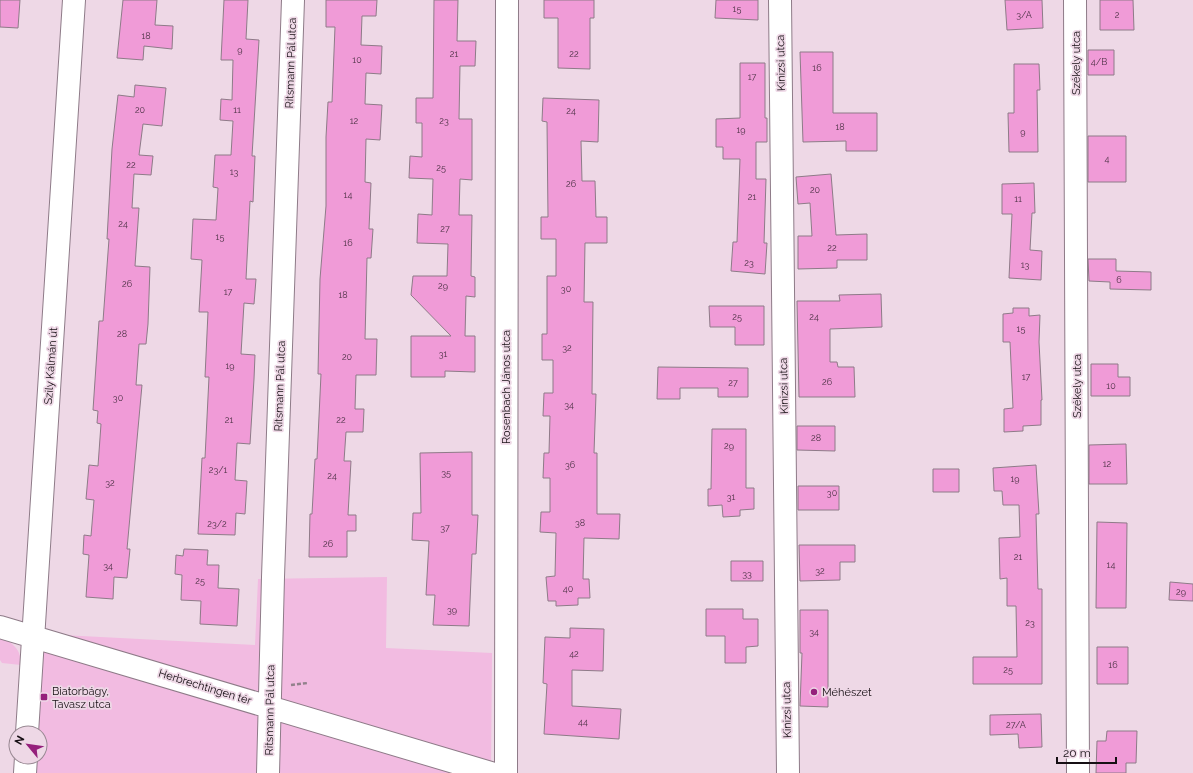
<svg xmlns="http://www.w3.org/2000/svg" width="1193" height="773" font-family="Raleway,sans-serif">
<rect width="100%" height="100%" fill="#eed8e6"/>
<path fill="#f2bbe1" d="M387 577 386 648 492 653 491 773H31L32 757H40V733H34L43 634 255 645 258 579Z
M0 636C13 644 21 648 21 665L2 663 0 660Z"/>
<path fill="#f09bd7" stroke="#8e7b88" d="M0 0H20L18 28 0 27Z
M123 0H157L155 25 173 26 172 49 144 46 143 60 117 58Z
M224 0H248L246 39 259 40 252 156H255L253 202 250 201 246 279H256L254 304 244 303 241 354 255 355 254 379 250 444 237 443 235 480 247 481 245 514 236 513 235 535 198 534 202 458H205L209 377H205L208 312H199L202 260 191 259 193 219 216 220 218 188 213 187 215 155H231L233 121 220 120 221 99 232 100 233 60H221Z
M326 0H377L376 16H362L361 45 382 46 381 74 366 73 365 104 382 105 380 140 366 139 365 182 371 183 369 229H373L371 258H367L365 339H377L376 375H356L355 409H364L363 432H346L344 461H351L348 515H356V531H347V557H309L310 514H312L315 459H317L321 374H318L320 279 326 206V137L328 102H332L335 27H326Z
M434 0H458L457 41H476L475 66H460L459 119H472V180L460 179 459 215H472L471 276 475 277V297L466 296 465 336H475V372L445 371V377H411V336H451L411 295 413 276H447L448 244 417 243 418 214 432 215 433 179 409 178 410 156 422 157V123H416V98H433Z
M544 0H594V18H590V69L558 68V18H544Z
M716 0H758V20L715 18Z
M1005 0H1042L1043 28 1007 30Z
M1100 0H1133L1134 30H1100Z
M1088 50H1114V75H1088Z
M800 52H833V113H877V151H846V141L803 142Z
M740 63H765V118H767V142H756V179H766L764 243H767L765 274 731 271 733 242H737L740 159H723V147H716V119L740 118Z
M1014 64H1039L1040 90H1037L1038 152H1009L1008 113H1014Z
M135 85 166 88 162 126 143 124 139 155 153 156 151 175 134 174 132 208H139L135 266 150 267 148 324 146 344H139L136 385H142L127 549H130L127 578 114 577 113 599 86 597 89 555 83 554 84 535 91 536 94 500 86 499 89 465 98 466 101 424 97 423 98 411 93 410 99 321H103L109 239H107L112 149 118 95 134 97Z
M543 98 599 100 598 142 581 141 582 181H595L596 217H607V243H585L584 302H593L592 394H596L594 453H597V514H620L619 539 584 538 583 579H589L590 598H578V605L556 606V601H548L546 577 555 576 556 533 540 532 541 512H550V478H543L544 453H549L550 416H543L544 393H553V360H542V334H547V276H556V239H541V217H548L547 122 542 121Z
M1088 136H1126V182H1088Z
M831 174 836 235 867 234V260H837V268L798 269V236H812L810 203 798 204 796 177Z
M1034 183 1035 213H1032L1030 250 1042 251 1041 280 1009 278 1012 214H1002V184Z
M1088 259H1116V271L1151 272V290L1110 289V282L1089 281Z
M881 294 882 327 830 329V362H837L838 367H854L855 397H799L797 301H840L839 295Z
M709 306H764V345H735V327H710Z
M1013 308H1029V316L1040 315 1039 342 1042 400H1041V425L1023 426V431L1004 432V409L1013 408 1010 342H1003V314L1013 313Z
M1091 364H1118V377H1130V396H1091Z
M658 367 748 368V397H718V388H680V399H657Z
M797 426H835V451L797 450Z
M712 429H746V488H754V509L740 510V516L723 517 722 505 708 506V489H711Z
M1126 444 1127 484H1089V445Z
M472 452V515H478L476 554H472L469 626 433 625 435 595H426L429 541 412 540 413 513H421L420 453Z
M1036 465 1039 514H1036L1038 589H1042V684H973V657H1017L1016 606H1007V578L1000 579 999 538 1020 537 1019 505H1003L1002 491H994L993 468Z
M933 469H959V492H933Z
M798 486H839V510H798Z
M1097 522 1127 523 1126 608H1096Z
M799 545H855V562H840V580L800 581Z
M184 549 208 550 207 565H219L218 588 239 589 237 626 200 624 201 601 181 600 182 575 175 574 176 555 183 556Z
M731 561H763V581H731Z
M1170 582 1193 584V601L1169 600Z
M706 609H743V619H758V646L746 647V663H725V636H706Z
M800 610H828V707L800 706 802 653H800Z
M570 628 604 629 603 671 572 670V706L621 709 619 739 544 734 547 684 543 683 545 637 570 638Z
M1097 647H1128V684H1097Z
M1041 714 1042 747 1019 748 1018 734 990 735V715Z
M1107 731H1137L1136 763H1126V773H1096L1097 741H1106Z"/>
<g fill="none" stroke-linecap="round" stroke-linejoin="round">
<g stroke="#8e7b88" stroke-width="24">
<path id="minor" d="M780 0 788 773
M1075 0 1078 773
M0 627 491 773
M27 733 74 0
M25 773 26 757
M268 773 273 577 293 0
M506 773 507 0"/>
</g>
<path stroke="#92828c" stroke-width="2.5" stroke-dasharray="4 2" stroke-linecap="butt" d="M291 685 308 683"/>
<use href="#minor" stroke="#fff" stroke-width="22"/>
</g>
<g fill="#95207c" stroke="#eed8e6" stroke-width="1.5">
<circle cx="814" cy="692" r="4"/>
<rect x="40" y="693" width="8" height="8" rx="2"/>
</g>
<g text-anchor="middle" dominant-baseline="central" stroke-width="3.5" stroke-linejoin="round" paint-order="stroke">
<g font-size="9" fill="#4c3245">
<text x="737" y="9">15</text>
<text x="1024" y="15">3/A</text>
<text x="1117" y="15">2</text>
<text x="146" y="36">18</text>
<text x="240" y="50">9</text>
<text x="454" y="54">21</text>
<text x="574" y="54">22</text>
<text x="357" y="60">10</text>
<text x="1099" y="62">4/B</text>
<text x="817" y="68">16</text>
<text x="752" y="77">17</text>
<text x="140" y="110">20</text>
<text x="237" y="110">11</text>
<text x="571" y="111">24</text>
<text x="354" y="121">12</text>
<text x="444" y="121">23</text>
<text x="840" y="127">18</text>
<text x="741" y="130">19</text>
<text x="1023" y="132">9</text>
<text x="1107" y="159">4</text>
<text x="131" y="165">22</text>
<text x="441" y="168">25</text>
<text x="234" y="172">13</text>
<text x="571" y="184">26</text>
<text x="815" y="190">20</text>
<text x="348" y="195">14</text>
<text x="752" y="197">21</text>
<text x="1018" y="199">11</text>
<text x="123" y="224">24</text>
<text x="445" y="229">27</text>
<text x="220" y="237">15</text>
<text x="348" y="243">16</text>
<text x="832" y="248">22</text>
<text x="749" y="263">23</text>
<text x="1025" y="265">13</text>
<text x="1119" y="280">6</text>
<text x="127" y="284">26</text>
<text x="443" y="286">29</text>
<text x="566" y="289">30</text>
<text x="228" y="292">17</text>
<text x="343" y="295">18</text>
<text x="737" y="317">25</text>
<text x="814" y="317">24</text>
<text x="1021" y="329">15</text>
<text x="122" y="334">28</text>
<text x="567" y="348">32</text>
<text x="443" y="354">31</text>
<text x="347" y="357">20</text>
<text x="230" y="366">19</text>
<text x="1026" y="377">17</text>
<text x="827" y="382">26</text>
<text x="733" y="383">27</text>
<text x="1111" y="386">10</text>
<text x="118" y="398">30</text>
<text x="569" y="405">34</text>
<text x="229" y="420">21</text>
<text x="341" y="420">22</text>
<text x="816" y="438">28</text>
<text x="729" y="446">29</text>
<text x="1107" y="464">12</text>
<text x="570" y="465">36</text>
<text x="218" y="470">23/1</text>
<text x="446" y="473">35</text>
<text x="332" y="476">24</text>
<text x="1015" y="479">19</text>
<text x="110" y="483">32</text>
<text x="832" y="493">30</text>
<text x="731" y="497">31</text>
<text x="580" y="523">38</text>
<text x="217" y="524">23/2</text>
<text x="445" y="528">37</text>
<text x="328" y="544">26</text>
<text x="1018" y="557">21</text>
<text x="1111" y="565">14</text>
<text x="108" y="566">34</text>
<text x="820" y="571">32</text>
<text x="747" y="574">33</text>
<text x="200" y="581">25</text>
<text x="568" y="589">40</text>
<text x="1181" y="592">29</text>
<text x="452" y="610">39</text>
<text x="1030" y="623">23</text>
<text x="814" y="632">34</text>
<text x="574" y="654">42</text>
<text x="1113" y="665">16</text>
<text x="1008" y="670">25</text>
<text x="583" y="722">44</text>
<text x="1016" y="725">27/A</text>
</g>
<g font-size="11" fill="#160f14" stroke="#eed8e6">
<text transform="translate(291 63) rotate(-88)">Ritsmann Pál utca</text>
<text transform="translate(781 63) rotate(-91)">Kinizsi utca</text>
<text transform="translate(1076 63) rotate(-90)">Székely utca</text>
<text transform="translate(51 366) rotate(-86)">Szily Kálmán út</text>
<text transform="translate(280 386) rotate(-88)">Ritsmann Pál utca</text>
<text transform="translate(784 386) rotate(-91)">Kinizsi utca</text>
<text transform="translate(1077 386) rotate(-90)">Székely utca</text>
<text transform="translate(506 387) rotate(-90)">Rosenbach János utca</text>
<text transform="translate(205 687) rotate(17)">Herbrechtingen tér</text>
<text transform="translate(270 710) rotate(-89)">Ritsmann Pál utca</text>
<text transform="translate(787 710) rotate(-91)">Kinizsi utca</text>
</g>
<g font-size="11" fill="#160f14" stroke="#eed8e6" text-anchor="start">
<text x="52" y="691">Biatorbágy,<tspan x="52" dy="13">Tavasz utca</tspan></text>
<text x="822" y="692">Méhészet</text>
</g>
</g>
<g transform="translate(28 745) rotate(299)"><circle r="19" fill="#eed8e6" stroke="#988892"/>
<path d="M0-3L7 15L0 10L-7 15Z" fill="#95207c"/>
<text y="-6" font-size="11" font-weight="bold" text-anchor="middle" fill="#160f14">N</text>
</g>
<path d="M1057 757v6h59v-6" fill="none" stroke="#160f14" stroke-width="2"/>
<text x="1063" y="757" font-size="12" fill="#160f14" stroke="#eed8e6" stroke-width="3" paint-order="stroke">20 m</text>
</svg>
